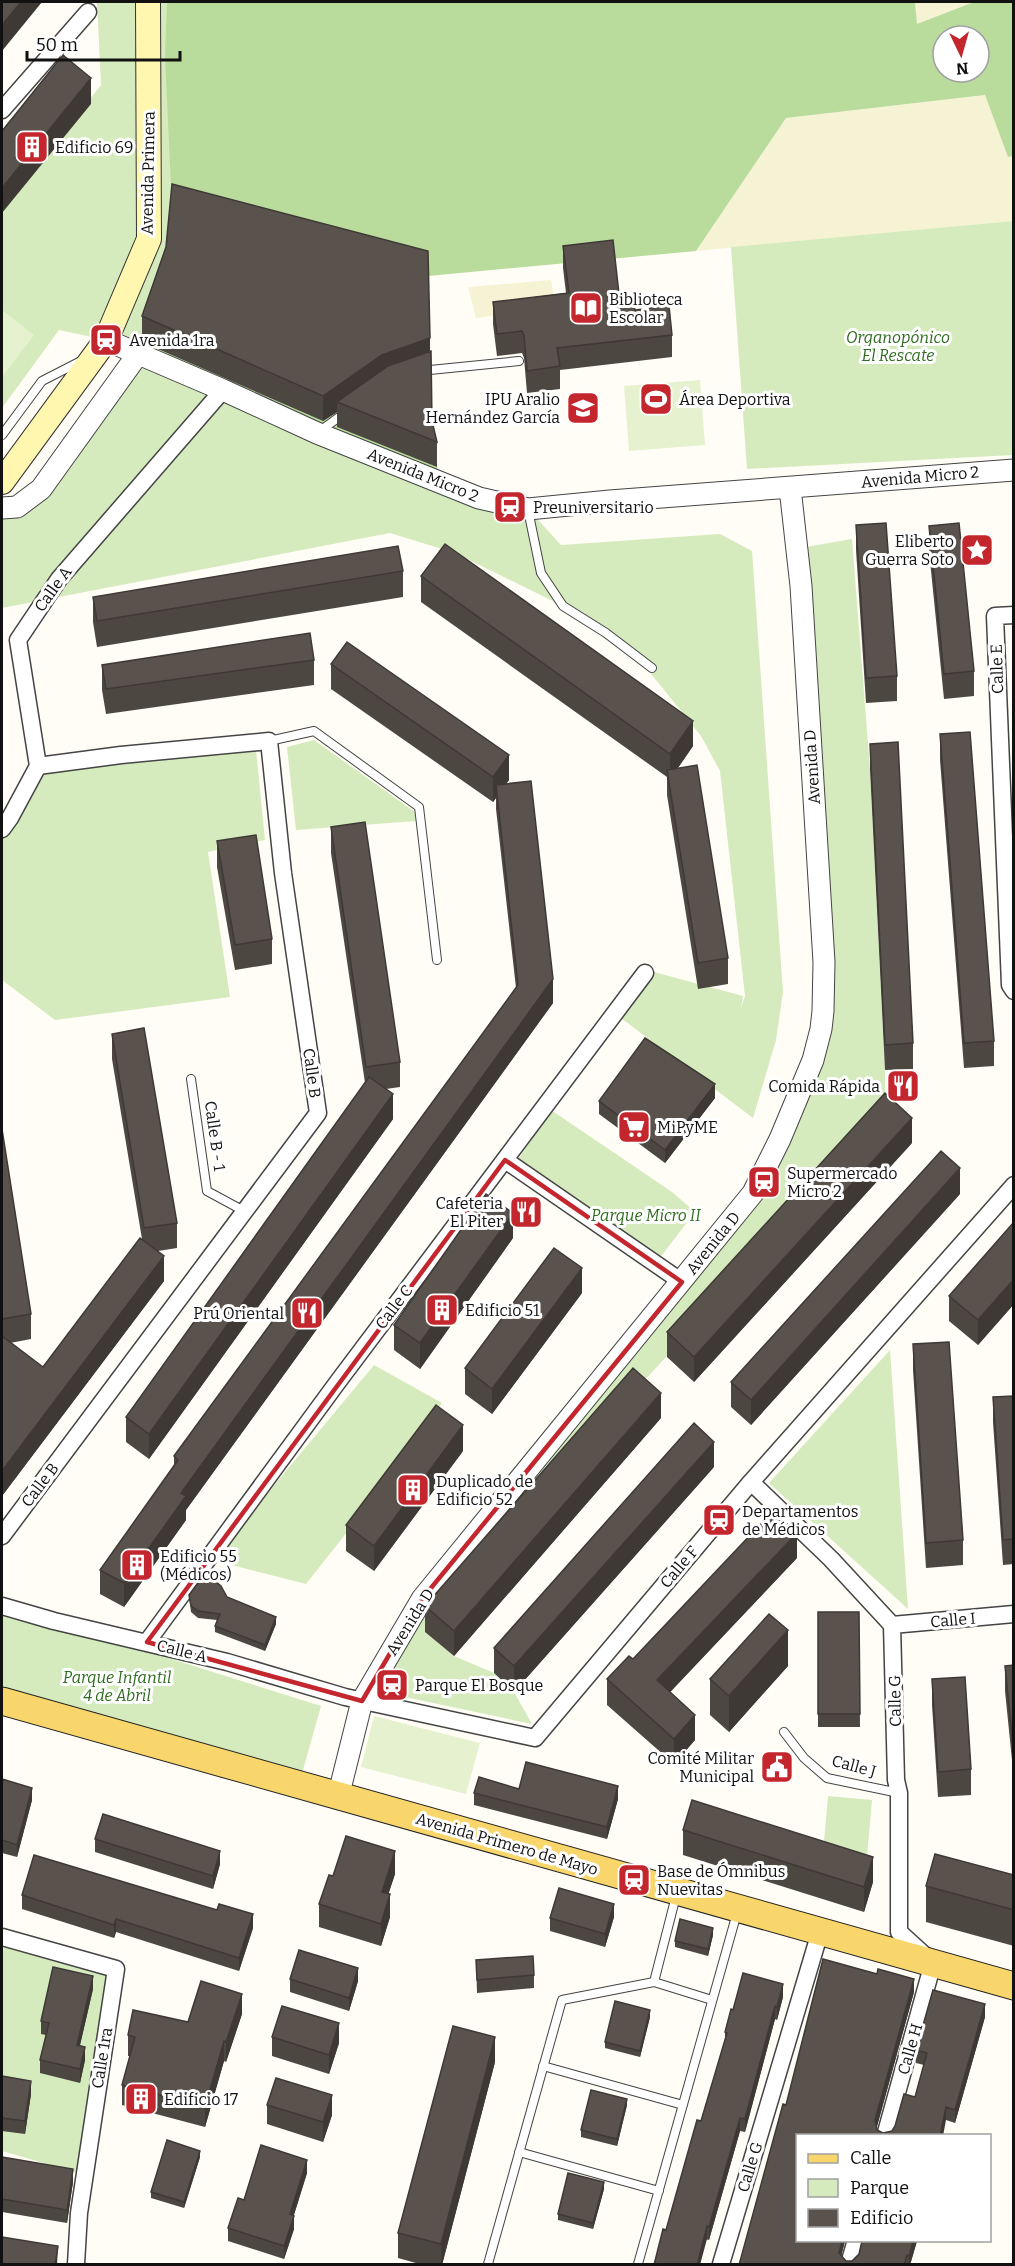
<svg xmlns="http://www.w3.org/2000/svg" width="1015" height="2266" font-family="Bitter,serif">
<rect width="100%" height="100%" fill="#fffdf5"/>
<path fill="#f6f3d4" d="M915 2H980L917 24Z
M986 95 1008 156H1013V221L696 251 786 118Z
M551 280 556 308 476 318 468 287Z"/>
<path fill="#d5ebbd" d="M97 2H170L172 209 166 272 138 354 528 509 561 545 720 534 752 551 783 992 776 1040 753 1118 617 1015 654 972 743 996 741 1008 745 996 720 771 701 736 636 655 563 606 455 553 390 533 2 608V508L17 507 138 354 106 340 59 330 2 408V210L101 85Z
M1013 221V455L747 469 731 247Z
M852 539 870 769 885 1070V1118L633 1393 425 1632 454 1656 494 1673 514 1692 532 1724 381 1692 413 1623 759 1196 823 1038 800 548Z
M314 740 415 812 416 821 296 830 287 747Z
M256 750 265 840 208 852 230 997 55 1020 2 980V840L46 770Z
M551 1110 672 1192 695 1212 655 1264 519 1158Z
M890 1350 908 1609 769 1483Z
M374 1365 442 1403 389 1479 306 1584 212 1560Z
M2 1606 321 1706 299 1784 2 1700Z
M828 1796 872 1800 867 1856 823 1853Z
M7 1938 116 1969 85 2175 2 2151V1954Z"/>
<path fill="#b9dc9c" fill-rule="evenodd" d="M167 2H915L917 24 974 2H1013V156L1008 157 985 95 786 118 696 251 428 276 432 447 441 482 138 354 166 272 172 209 165 57ZM943 36H979V72H943Z"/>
<path fill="#e6f2cf" d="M2 310 34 335 2 377Z
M700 380 705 445 629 451 624 386Z
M374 1716 480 1743 466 1794 361 1767Z"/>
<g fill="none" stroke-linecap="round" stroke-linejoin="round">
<g stroke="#444" stroke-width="10">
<path id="service" d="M420 373 430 370 519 361
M320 431 346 412
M2 435 42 381 81 361
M528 510 541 573 563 606 606 633 652 668
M269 741 314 731 419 807 437 960
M191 1079 207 1191 244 1211
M784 1732 804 1758 827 1778 899 1793
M654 1982 712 2000
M543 2066 683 2105
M519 2152 659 2191
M488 2264 562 2000 654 1982 676 1896
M638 2264 737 1913"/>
</g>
<g stroke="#444" stroke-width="19">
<path id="minor" d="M2 110 88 12
M1014 615 995 616 1010 985 1014 991
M2 829 10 818 38 766 18 640 59 579 223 390
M505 1160 682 1282
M751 1482 831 1559 892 1625 896 1780 899 1793V1932L933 1963 885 2136
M2 1536 318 1113 283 873 269 741 121 755 38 766
M2 1606 54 1621 227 1662 345 1697 535 1738 751 1482 1014 1185
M892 1625 1014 1614
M147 1642 337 1383 645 973
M2 1937 116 1969 79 2213 76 2264
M721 2264 820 1932
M849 2264 856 2240"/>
</g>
<g stroke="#444" stroke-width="23">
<path id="tertiary" d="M106 340 223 390 317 433 479 498 528 509 610 501 1014 470
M2 508 17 507 41 489 138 354
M338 1797 362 1701 422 1599 753 1193 780 1139 813 1060 821 1029 823 1011 824 962 801 586 790 488"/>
</g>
<g stroke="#333" stroke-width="26">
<path id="secondary" d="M2 482 106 340 149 239 148 2"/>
</g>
<g stroke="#222" stroke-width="29">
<path id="primary" d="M2 1701 1014 1986"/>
</g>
<use href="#service" stroke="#fff" stroke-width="8"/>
<use href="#minor" stroke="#fff" stroke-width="16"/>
<use href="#tertiary" stroke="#fff" stroke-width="21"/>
<use href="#secondary" stroke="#fff6b0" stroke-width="24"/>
<use href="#primary" stroke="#f9d66b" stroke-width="27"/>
</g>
<path fill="#4d4742" d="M563 246 620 303 635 310 672 335V357L560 370V389L527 393 524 358 522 353 497 356 493 324V302L566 293 563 268Z
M142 316 430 351 432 421 437 442V467L337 427V412L323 421 142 342Z
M856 525 897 676V701L866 703 856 550Z
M929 526 974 671V696L944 699 929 551Z
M403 571V597L97 647 93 622V597Z
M421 576 693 746 678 768 728 958V984L698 989 667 795V777L421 602Z
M314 660V685L106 714 102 690V665Z
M331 664 509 780 506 784 553 1003 186 1510V1520L124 1607 100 1594V1570L174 1467V1456L516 988 496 809V798L493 802 331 689Z
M940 734 994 1041V1066L964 1068 940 760Z
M870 744 913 1043V1069L885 1070 870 769Z
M331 827 400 1062V1087L386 1089 393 1119 149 1459 126 1442V1417L365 1083 331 853Z
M217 841 272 939V964L235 970 217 867Z
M112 1034 177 1223V1248L158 1251 164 1281 2 1496V1129L31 1314V1339L10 1343 43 1367 142 1239 112 1059Z
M715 1098 665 1163 599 1114V1101Z
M912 1143 694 1382 667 1357V1332Z
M960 1194 751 1425 731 1407V1382Z
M1014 1222V1304L978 1345 949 1321V1296Z
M513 1238 420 1369 394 1350V1325Z
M582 1293 492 1414 465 1394V1368Z
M913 1344 963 1540V1565L926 1568 913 1370Z
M1014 1396V1564L1003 1565 993 1422V1397Z
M661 1418 454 1656 425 1632V1606Z
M463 1451 374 1571 346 1551V1525Z
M714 1467 514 1692 494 1673V1648Z
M797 1558 670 1692 695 1740 674 1764 607 1705V1679L633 1659Z
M189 1595 227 1597 276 1624 265 1651 215 1632V1626L217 1620 198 1618 191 1612Z
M818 1612H859L860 1727H818Z
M1014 1665V1780L1005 1691V1666Z
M788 1666 729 1732 710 1715V1679Z
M932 1679 971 1769V1795L938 1797 932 1705Z
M2 1779 32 1800 17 1857 2 1853Z
M519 1789 618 1799 607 1839 474 1805V1793Z
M683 1830 873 1882 864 1912 683 1855Z
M95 1839 220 1864 213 1889 95 1852Z
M395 1874 388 1894 390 1917 381 1946 319 1927V1904L333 1876Z
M1014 1875V1946L926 1922V1886Z
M22 1895 253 1928 239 1971 116 1932 114 1938 22 1909Z
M614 1917 605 1947 550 1931V1918Z
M713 1935 708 1956 675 1947V1941Z
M476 1960 534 1975V1988L477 1993Z
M290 1979 358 1981 349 2011 290 1992Z
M93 1989 80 2045 85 2060 80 2083 40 2073V2060L46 2035 41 2034V2021Z
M914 1992 877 2127V2130L883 2133 892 2131 915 2097 924 2065 916 2063V2050L985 2017 955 2123 946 2120 798 2241H845L841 2256 846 2261H852L859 2254 862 2241H917L910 2265H739L786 2105Z
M783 1997 777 2020 775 2019 745 2132 740 2131 709 2240 666 2230 701 2121 725 2040V2032L733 2010Z
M242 2014 226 2062 224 2061 205 2127 122 2105V2085L130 2056H128V2035L188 2022Z
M650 2017 640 2057 605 2048V2042Z
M272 2037 339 2043 329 2074 272 2056Z
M495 2062 442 2265H423L398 2258V2233Z
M2 2076 31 2094 25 2134 2 2131Z
M267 2105 332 2115 323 2142 267 2124Z
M627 2105 617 2146 581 2137V2130Z
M2 2157 73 2182 67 2223 2 2212Z
M200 2157 184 2208 151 2198V2192Z
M307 2173 294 2215V2229L284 2259 228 2241V2228L244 2200Z
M604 2189 593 2229 558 2220V2214Z"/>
<path fill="#3f3936" d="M21 2H42L2 51V25Z
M91 78V104L2 213V188Z
M430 338V364L337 402V412L323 421V396L382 355Z
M693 721V746L670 779V754Z
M509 755V780L497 796 496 785V798L493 802V777Z
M553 979V1003L186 1510V1520L124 1607V1583L181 1493Z
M715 1084V1098L665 1163V1150Z
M393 1094V1119L149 1459V1434Z
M912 1118V1143L694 1382V1357Z
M960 1168V1194L751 1425V1400Z
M513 1213V1238L420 1369V1343Z
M164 1256V1281L2 1496V1471Z
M582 1268V1293L492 1414V1389Z
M1014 1279V1304L978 1345V1320Z
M661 1393V1418L454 1656V1631Z
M463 1425V1451L374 1571V1546Z
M714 1442V1467L514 1692V1666Z
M797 1533V1558L657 1706V1680Z
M276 1617V1624L265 1651V1645Z
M788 1630V1666L729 1732V1696Z
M695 1715V1740L674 1764V1739Z
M618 1786V1799L607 1839V1827Z
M32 1788V1800L17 1857V1845Z
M220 1851V1864L213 1889V1876Z
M395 1851V1874L382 1914V1892Z
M873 1857V1882L864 1912V1887Z
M390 1894V1917L381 1946V1924Z
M614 1904V1917L605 1947V1934Z
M253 1914V1928L239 1971V1958Z
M116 1919V1932L114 1938V1925Z
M713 1928V1935L708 1956V1949Z
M358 1968V1981L349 2011V1998Z
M93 1976V1989L77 2058V2045Z
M914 1979V1992L875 2133V2120Z
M783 1984V1997L777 2020V2007Z
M242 1994V2014L226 2062V2042Z
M985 2004V2017L955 2123V2110Z
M775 2006V2019L745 2132V2119Z
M650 2010V2017L640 2057V2051Z
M339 2023V2043L329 2074V2055Z
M495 2037V2062L442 2265H441V2244Z
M224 2041V2061L205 2127V2107Z
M85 2047V2060L80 2083V2069Z
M31 2081V2094L25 2134V2121Z
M332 2095V2115L323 2142V2122Z
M627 2099V2105L617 2146V2139Z
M946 2107V2120L943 2136H940Z
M740 2118V2131L709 2240V2227Z
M200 2151V2157L184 2208V2202Z
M307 2160V2173L290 2227V2214Z
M73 2169V2182L67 2223V2210Z
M604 2182V2189L593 2229V2223Z
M294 2216V2229L284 2259V2246Z
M707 2226V2239L700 2265H697Z
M842 2241H845L839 2265V2253Z
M913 2241H917L910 2265H909V2256Z
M58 2246 57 2265H55Z"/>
<path fill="#5a524d" stroke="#3f3936" stroke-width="1.5" d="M2 2H21L2 25Z
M63 55 91 78 2 188V131Z
M172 184 428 251 430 338 382 355 323 396 142 316 166 247Z
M613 240 620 303 633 301 635 310 669 306 672 335 557 348 560 366 527 371 524 336 522 331 497 334 493 302 569 293 563 246Z
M431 351 432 421 437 442 337 402 388 366Z
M886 523 897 676 866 678 856 525Z
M959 523 974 671 944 674 929 526Z
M445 544 693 721 670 754 421 576Z
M398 546 403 571 97 621 93 597Z
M310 633 314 660 106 689 102 665Z
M347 642 509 755 493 777 331 664Z
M970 732 994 1041 964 1043 940 734Z
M898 742 913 1043 885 1045 870 744Z
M697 765 728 958 698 963 667 770Z
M531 781 553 979 181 1493 186 1496 124 1583 100 1570 178 1460 174 1456 518 985 496 785Z
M365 822 400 1062 366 1067 331 827Z
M256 835 272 939 235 945 217 841Z
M144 1028 177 1223 144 1228 112 1034Z
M645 1038 715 1084 665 1150 599 1101Z
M369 1077 393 1094 149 1434 126 1417Z
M885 1093 912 1118 694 1357 667 1332Z
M2 1129 31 1314 2 1319Z
M941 1151 960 1168 751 1400 731 1382Z
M486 1194 513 1213 420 1343 394 1325Z
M1014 1222V1279L978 1320 949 1296Z
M140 1238 164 1256 2 1471V1336L43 1367Z
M554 1248 582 1268 492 1389 465 1368Z
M949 1342 963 1540 926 1543 913 1344Z
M633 1368 661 1393 454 1631 425 1606Z
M1014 1396V1539L1003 1540 993 1397Z
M436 1405 463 1425 374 1546 346 1525Z
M694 1423 714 1442 514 1666 494 1648Z
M773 1511 797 1533 657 1680 695 1715 674 1739 607 1679 629 1656 633 1659Z
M200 1580H210L216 1582 221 1586 227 1597 276 1617 265 1645 215 1626 220 1614 198 1611 191 1606 189 1595Z
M818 1612H859L860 1714H818Z
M769 1614 788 1630 729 1696 710 1679Z
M1014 1665V1755L1005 1666Z
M965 1677 971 1769 938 1772 932 1679Z
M526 1762 618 1786 607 1827 474 1793 479 1777 519 1789Z
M2 1779 32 1788 17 1845 2 1840Z
M692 1800 873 1857 864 1887 683 1830Z
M103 1814 220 1851 213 1876 95 1839Z
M346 1836 395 1851 382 1892 390 1894 381 1924 319 1904 329 1875 333 1876Z
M935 1854 1014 1875V1910L926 1886Z
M34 1855 217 1910 219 1904 253 1914 239 1958 116 1919 114 1925 22 1895Z
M559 1888 614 1904 605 1934 550 1918Z
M680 1919 713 1928 708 1949 675 1941Z
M299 1950 358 1968 349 1998 290 1979Z
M533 1956 534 1975 477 1980 476 1960Z
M823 1959 877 1974 878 1969 914 1979 875 2120 877 2130 883 2133 892 2131 895 2126 904 2094 915 2097 927 2053 916 2050 933 1990 985 2004 955 2110 946 2107 940 2136H798V2241H842L839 2253 846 2261H852L859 2254 862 2241H913L909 2256 907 2255 904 2265H739L783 2104 786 2105Z
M53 1967 93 1976 77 2045 85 2047 80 2069 40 2060 49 2023 41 2021Z
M743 1973 783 1984 777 2007 775 2006 745 2119 740 2118 709 2227 707 2226 697 2265H654L663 2229 666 2230 697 2120 701 2121 727 2033 725 2032 731 2009 733 2010Z
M201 1981 242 1994 226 2042 224 2041 205 2107 122 2085 135 2037 128 2035 133 2010 188 2022Z
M615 2001 650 2010 640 2051 605 2042Z
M282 2006 339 2023 329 2055 272 2037Z
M453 2026 495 2037 441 2244 398 2233Z
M2 2076 31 2081 25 2121 2 2118Z
M276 2078 332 2095 323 2122 267 2105Z
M591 2090 627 2099 617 2139 581 2130Z
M167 2140 200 2151 184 2202 151 2192Z
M261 2145 307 2160 290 2214 294 2216 284 2246 228 2228 238 2198 244 2200Z
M2 2157 73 2169 67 2210 2 2199Z
M568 2173 604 2182 593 2223 558 2214Z
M2 2237 58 2246 55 2265H2Z"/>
<path fill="none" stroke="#c4262e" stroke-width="4.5" stroke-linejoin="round" d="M505 1160 682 1282 422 1599 362 1701 147 1642Z"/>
<defs>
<g id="building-square" transform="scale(1.725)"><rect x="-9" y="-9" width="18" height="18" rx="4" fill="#c4262e" stroke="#fff"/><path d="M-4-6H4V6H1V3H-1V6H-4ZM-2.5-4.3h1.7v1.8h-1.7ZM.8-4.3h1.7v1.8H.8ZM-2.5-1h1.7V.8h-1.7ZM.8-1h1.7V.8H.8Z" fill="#fff"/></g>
<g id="library-square" transform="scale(1.725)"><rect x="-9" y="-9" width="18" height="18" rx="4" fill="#c4262e" stroke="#fff"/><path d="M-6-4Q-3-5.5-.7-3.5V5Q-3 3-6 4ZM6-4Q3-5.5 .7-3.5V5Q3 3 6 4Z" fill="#fff"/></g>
<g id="station-square" transform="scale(1.725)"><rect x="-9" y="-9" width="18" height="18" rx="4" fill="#c4262e" stroke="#fff"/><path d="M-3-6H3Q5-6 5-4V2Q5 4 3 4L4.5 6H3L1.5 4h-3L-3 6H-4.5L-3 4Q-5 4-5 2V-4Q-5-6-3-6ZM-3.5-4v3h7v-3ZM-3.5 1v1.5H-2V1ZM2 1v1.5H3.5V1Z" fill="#fff"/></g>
<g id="stadium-square" transform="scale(1.725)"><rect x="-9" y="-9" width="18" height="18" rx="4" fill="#c4262e" stroke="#fff"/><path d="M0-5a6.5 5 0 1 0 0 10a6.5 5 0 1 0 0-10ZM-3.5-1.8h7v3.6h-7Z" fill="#fff"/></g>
<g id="school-square" transform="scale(1.725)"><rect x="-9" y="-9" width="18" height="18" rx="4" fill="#c4262e" stroke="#fff"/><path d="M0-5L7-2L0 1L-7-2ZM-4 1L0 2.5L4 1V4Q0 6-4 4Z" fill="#fff"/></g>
<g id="sight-square" transform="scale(1.725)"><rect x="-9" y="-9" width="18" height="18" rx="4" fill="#c4262e" stroke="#fff"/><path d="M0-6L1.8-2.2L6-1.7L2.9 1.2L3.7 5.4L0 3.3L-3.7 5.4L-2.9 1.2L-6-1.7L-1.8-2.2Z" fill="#fff"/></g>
<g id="restaurant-square" transform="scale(1.725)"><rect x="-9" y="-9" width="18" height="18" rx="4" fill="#c4262e" stroke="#fff"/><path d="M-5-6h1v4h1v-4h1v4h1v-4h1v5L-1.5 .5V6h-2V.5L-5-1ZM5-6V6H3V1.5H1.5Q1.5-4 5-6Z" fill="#fff"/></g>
<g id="supermarket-square" transform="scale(1.725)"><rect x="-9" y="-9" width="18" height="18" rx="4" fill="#c4262e" stroke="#fff"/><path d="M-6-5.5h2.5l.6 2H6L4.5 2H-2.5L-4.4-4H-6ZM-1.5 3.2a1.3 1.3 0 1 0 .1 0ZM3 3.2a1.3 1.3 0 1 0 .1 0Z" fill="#fff"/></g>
<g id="civic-square" transform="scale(1.725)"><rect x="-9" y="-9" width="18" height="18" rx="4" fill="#c4262e" stroke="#fff"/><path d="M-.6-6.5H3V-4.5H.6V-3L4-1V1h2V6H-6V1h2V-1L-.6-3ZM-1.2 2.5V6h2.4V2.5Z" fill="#fff"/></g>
</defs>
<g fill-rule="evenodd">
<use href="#building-square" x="32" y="147"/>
<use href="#library-square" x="586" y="308"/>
<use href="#station-square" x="106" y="340"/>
<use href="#stadium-square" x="656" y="399"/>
<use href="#school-square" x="583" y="408"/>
<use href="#station-square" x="510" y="507"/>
<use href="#sight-square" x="977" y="550"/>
<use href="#restaurant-square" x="903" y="1086"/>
<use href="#supermarket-square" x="634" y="1127"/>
<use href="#station-square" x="764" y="1182"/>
<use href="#restaurant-square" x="526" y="1212"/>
<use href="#building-square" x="442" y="1310"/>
<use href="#restaurant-square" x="307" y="1313"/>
<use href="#building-square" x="413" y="1490"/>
<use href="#station-square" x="719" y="1520"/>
<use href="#building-square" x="137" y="1565"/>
<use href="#station-square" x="392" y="1685"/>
<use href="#civic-square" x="777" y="1767"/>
<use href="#station-square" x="634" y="1880"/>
<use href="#building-square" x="141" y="2099"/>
</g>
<g text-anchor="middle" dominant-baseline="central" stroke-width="6" stroke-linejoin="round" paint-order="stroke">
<g font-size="16" fill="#111" stroke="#fff" text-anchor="start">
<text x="55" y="147">Edificio 69</text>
<text x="609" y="299">Biblioteca<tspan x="609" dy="18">Escolar</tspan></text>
<text x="129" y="340">Avenida 1ra</text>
<text x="560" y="399" text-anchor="end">IPU Aralio<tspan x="560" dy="18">Hernández García</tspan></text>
<text x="679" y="399">Área Deportiva</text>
<text x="533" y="507">Preuniversitario</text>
<text x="954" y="541" text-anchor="end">Eliberto<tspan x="954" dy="18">Guerra Soto</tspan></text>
<text x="880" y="1086" text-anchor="end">Comida Rápida</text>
<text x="657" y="1127">MiPyME</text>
<text x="787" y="1173">Supermercado<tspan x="787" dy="18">Micro 2</tspan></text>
<text x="503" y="1203" text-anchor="end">Cafeteria<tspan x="503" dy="18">El Piter</tspan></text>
<text x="465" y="1310">Edificio 51</text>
<text x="284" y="1313" text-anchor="end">Prú Oriental</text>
<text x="436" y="1481">Duplicado de<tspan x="436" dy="18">Edificio 52</tspan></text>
<text x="742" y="1511">Departamentos<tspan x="742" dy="18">de Médicos</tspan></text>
<text x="160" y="1556">Edificio 55<tspan x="160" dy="18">(Médicos)</tspan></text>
<text x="415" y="1685">Parque El Bosque</text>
<text x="754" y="1758" text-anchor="end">Comité Militar<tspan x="754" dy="18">Municipal</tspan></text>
<text x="657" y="1871">Base de Ómnibus<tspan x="657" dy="18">Nuevitas</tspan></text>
<text x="164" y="2099">Edificio 17</text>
</g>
<g font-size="16" fill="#111" stroke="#fff">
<text transform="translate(148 173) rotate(-89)">Avenida Primera</text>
<text transform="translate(423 475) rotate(22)">Avenida Micro 2</text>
<text transform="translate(920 477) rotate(-5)">Avenida Micro 2</text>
<text transform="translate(53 589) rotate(-54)">Calle A</text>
<text transform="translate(997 669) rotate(-92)">Calle E</text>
<text transform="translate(812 767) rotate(-94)">Avenida D</text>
<text transform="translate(312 1073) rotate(82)">Calle B</text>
<text transform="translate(215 1136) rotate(82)">Calle B - 1</text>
<text transform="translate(713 1243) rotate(-51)">Avenida D</text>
<text transform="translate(394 1307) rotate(-53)">Calle C</text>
<text transform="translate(40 1485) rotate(-53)">Calle B</text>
<text transform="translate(679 1567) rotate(-50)">Calle F</text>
<text transform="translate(953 1620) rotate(-5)">Calle I</text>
<text transform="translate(410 1622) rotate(-58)">Avenida D</text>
<text transform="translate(182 1651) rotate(14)">Calle A</text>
<text transform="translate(895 1701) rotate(-91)">Calle G</text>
<text transform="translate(854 1766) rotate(15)">Calle J</text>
<text transform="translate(507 1844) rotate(16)">Avenida Primero de Mayo</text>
<text transform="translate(910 2049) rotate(-74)">Calle H</text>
<text transform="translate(102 2058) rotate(-81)">Calle 1ra</text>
<text transform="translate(750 2167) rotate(-73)">Calle G</text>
</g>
<g font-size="16" font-style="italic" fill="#2f6b1f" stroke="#fff">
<text x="898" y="337">Organopónico<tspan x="898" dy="18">El Rescate</tspan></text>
<text x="646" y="1215">Parque Micro II</text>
<text x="117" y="1677">Parque Infantil<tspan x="117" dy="18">4 de Abril</tspan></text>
</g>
</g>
<rect width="1015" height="2266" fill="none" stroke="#111111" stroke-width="6"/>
<rect x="796" y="2134" width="195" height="108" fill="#ffffff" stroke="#a0a0a0" stroke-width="1.5"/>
<rect x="808" y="2154" width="30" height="9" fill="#f9d66b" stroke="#a0a0a0" stroke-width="1.5"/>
<text x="850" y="2164" font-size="18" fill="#111111">Calle</text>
<rect x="808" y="2179" width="30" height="18" fill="#d5ebbd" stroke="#a0a0a0" stroke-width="1.5"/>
<text x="850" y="2194" font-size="18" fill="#111111">Parque</text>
<rect x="808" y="2209" width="30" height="18" fill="#5a524d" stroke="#a0a0a0" stroke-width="1.5"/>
<text x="850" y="2224" font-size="18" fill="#111111">Edificio</text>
<g transform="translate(961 54) rotate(175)"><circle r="28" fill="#ffffff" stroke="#a0a0a0" stroke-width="1.5"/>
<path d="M0-4.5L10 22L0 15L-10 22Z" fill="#c4262e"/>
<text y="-9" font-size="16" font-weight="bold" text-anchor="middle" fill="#111111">N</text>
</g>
<path d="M27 51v9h153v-9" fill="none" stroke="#111111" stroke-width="3"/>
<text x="36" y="51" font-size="18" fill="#111111" stroke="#ffffff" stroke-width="4.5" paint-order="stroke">50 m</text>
</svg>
